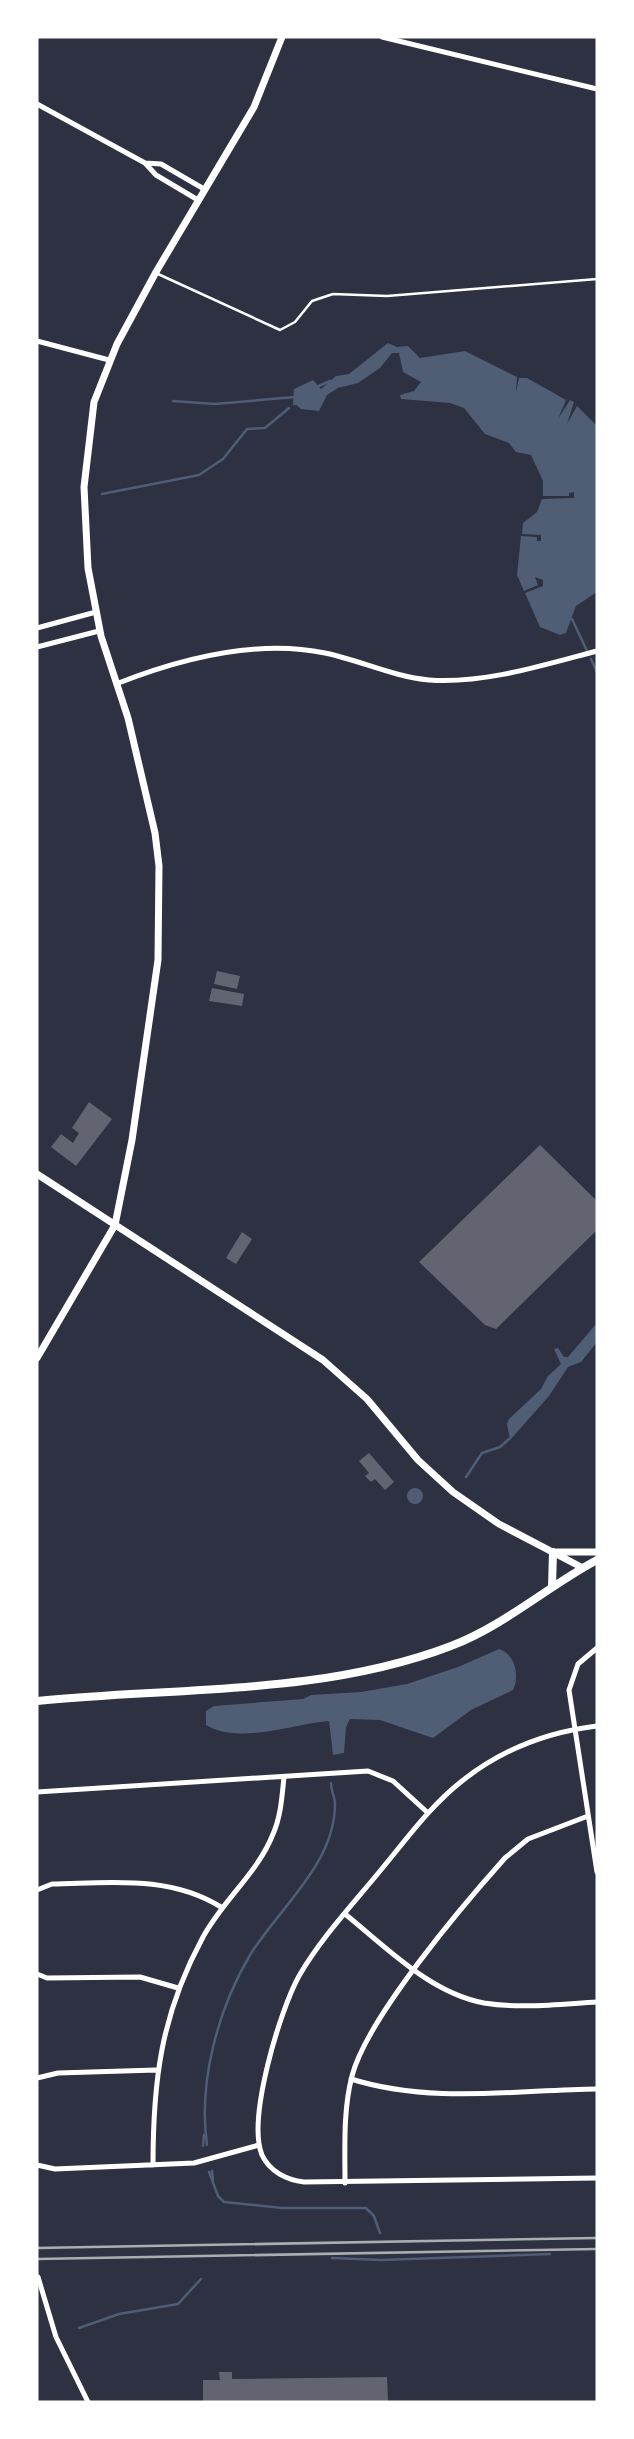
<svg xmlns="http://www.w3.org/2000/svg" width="634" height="2439" font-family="Overpass,sans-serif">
<rect width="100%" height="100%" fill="#2d3142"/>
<path fill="#4f5d75" d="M388 343 397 347 408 346 420 358 465 351 517 377 516 392 519 378H527L566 400 558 419 570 400 574 402 567 424 577 406 597 426V592L576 606 566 633 560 635 540 627 525 593 543 586V580L535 577 538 585 524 591 517 575 521 536 537 537V541H541V535L522 534 523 523 537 512 542 499 574 498V492L569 493V496H543V481L531 455 516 452 509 443 485 434 464 408 450 403 401 399 400 395 414 391 421 382 403 372 399 353H392L380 368 358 383 338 388 327 395 319 411 301 409 293 402 294 389 313 380 321 389 336 376 349 374Z
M597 1323V1342L581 1362 568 1367 549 1396 510 1440 507 1424 509 1419 541 1389 548 1376 561 1364 554 1349 558 1348 564 1357H568Z
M407 1496a8 8 0 1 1 16 0a8 8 0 1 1-16 0Z
M499 1649C515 1654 520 1676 513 1690L471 1710 433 1738 380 1720 350 1719 346 1727 344 1753 333 1755 329 1721C292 1724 240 1745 206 1725V1711L214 1706 303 1699 311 1695 361 1692 407 1684 458 1667Z"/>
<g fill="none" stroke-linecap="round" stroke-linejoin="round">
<path stroke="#4f5d75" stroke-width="2.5" d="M314 388 330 381
M173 401 215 404 295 397
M294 404H295
M102 494 199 475 223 459 247 429 265 428 289 408
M572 619 587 651
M591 659 597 672
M466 1477 482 1453 500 1447 509 1439
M207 2145C198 2082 218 2009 250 1955 279 1908 335 1864 335 1804 335 1797 331 1791 331 1783
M203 2146 204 2135
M212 2171 213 2180
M209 2172 218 2196 224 2202 282 2208H366L374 2216 380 2233
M332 2258 381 2260 550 2254
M79 2328 119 2314 178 2304 201 2279"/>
</g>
<path fill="#626471" d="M217 971 240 976 237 989 214 984Z
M212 988 244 994 242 1006 209 1001Z
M89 1102 112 1119 76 1166 51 1147 61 1134 73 1143 79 1133 72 1128Z
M540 1145 597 1201V1230L496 1329 485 1325 419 1262Z
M242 1232 252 1239 236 1264 226 1258Z
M369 1453 394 1482 385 1490 375 1479 371 1482 365 1476 369 1473 359 1461Z
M219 2372H232V2379L387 2377 388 2402H203V2380H220Z"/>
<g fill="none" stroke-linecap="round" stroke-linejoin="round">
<path stroke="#fff" stroke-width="2.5" d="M158 274 280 330 295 322 312 301 333 294 387 296 597 279"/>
<path stroke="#fff" stroke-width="5" d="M382 37 597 89
M37 104 145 163 156 175 198 200
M145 163 161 164 204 189
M37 341 109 360
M37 628 96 612
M37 647 99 631
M116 684C179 659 257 639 325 653 359 660 394 677 429 680 484 684 544 665 597 651
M597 1648 578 1664 569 1690 597 1872
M597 1726C547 1732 501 1750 462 1781 430 1806 406 1840 380 1871 353 1904 321 1938 299 1976 280 2010 247 2119 262 2155 270 2172 287 2180 304 2182L597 2178
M37 1792 368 1771 393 1781 428 1813
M37 1890 52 1884C111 1883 169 1875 221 1907
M345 1914C386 1947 430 1993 484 2003 521 2009 561 2004 597 2002
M37 1974 47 1978 140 1977 178 1988
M37 2078 58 2073 156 2070
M351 2079C430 2104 516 2090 597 2089
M37 2165 55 2169 194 2163 259 2145
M153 2165C153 2081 161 2015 202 1939 221 1902 258 1873 273 1834 281 1816 282 1796 284 1777
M345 2183C345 2148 343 2110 352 2076 367 2018 463 1905 505 1858L528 1839 588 1816
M38 2277 56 2337 88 2402"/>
<path stroke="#fff" stroke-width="7" d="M37 1174 323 1360 367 1399 418 1460 453 1492 499 1524 583 1568
M37 1358 115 1225 132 1140 158 960 159 866 155 833 128 718 101 636 88 568 84 487 94 402 117 344 156 272 254 107 282 37
M557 1552H597"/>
<path stroke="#fff" stroke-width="8" d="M552 1587 553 1552
M37 1701C174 1687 320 1696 451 1646 504 1626 548 1586 597 1560"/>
<path stroke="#abadb3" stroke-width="2.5" d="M37 2248 597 2238
M37 2259 597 2249"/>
</g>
<rect width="634" height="2439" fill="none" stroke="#ffffff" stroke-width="77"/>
</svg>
